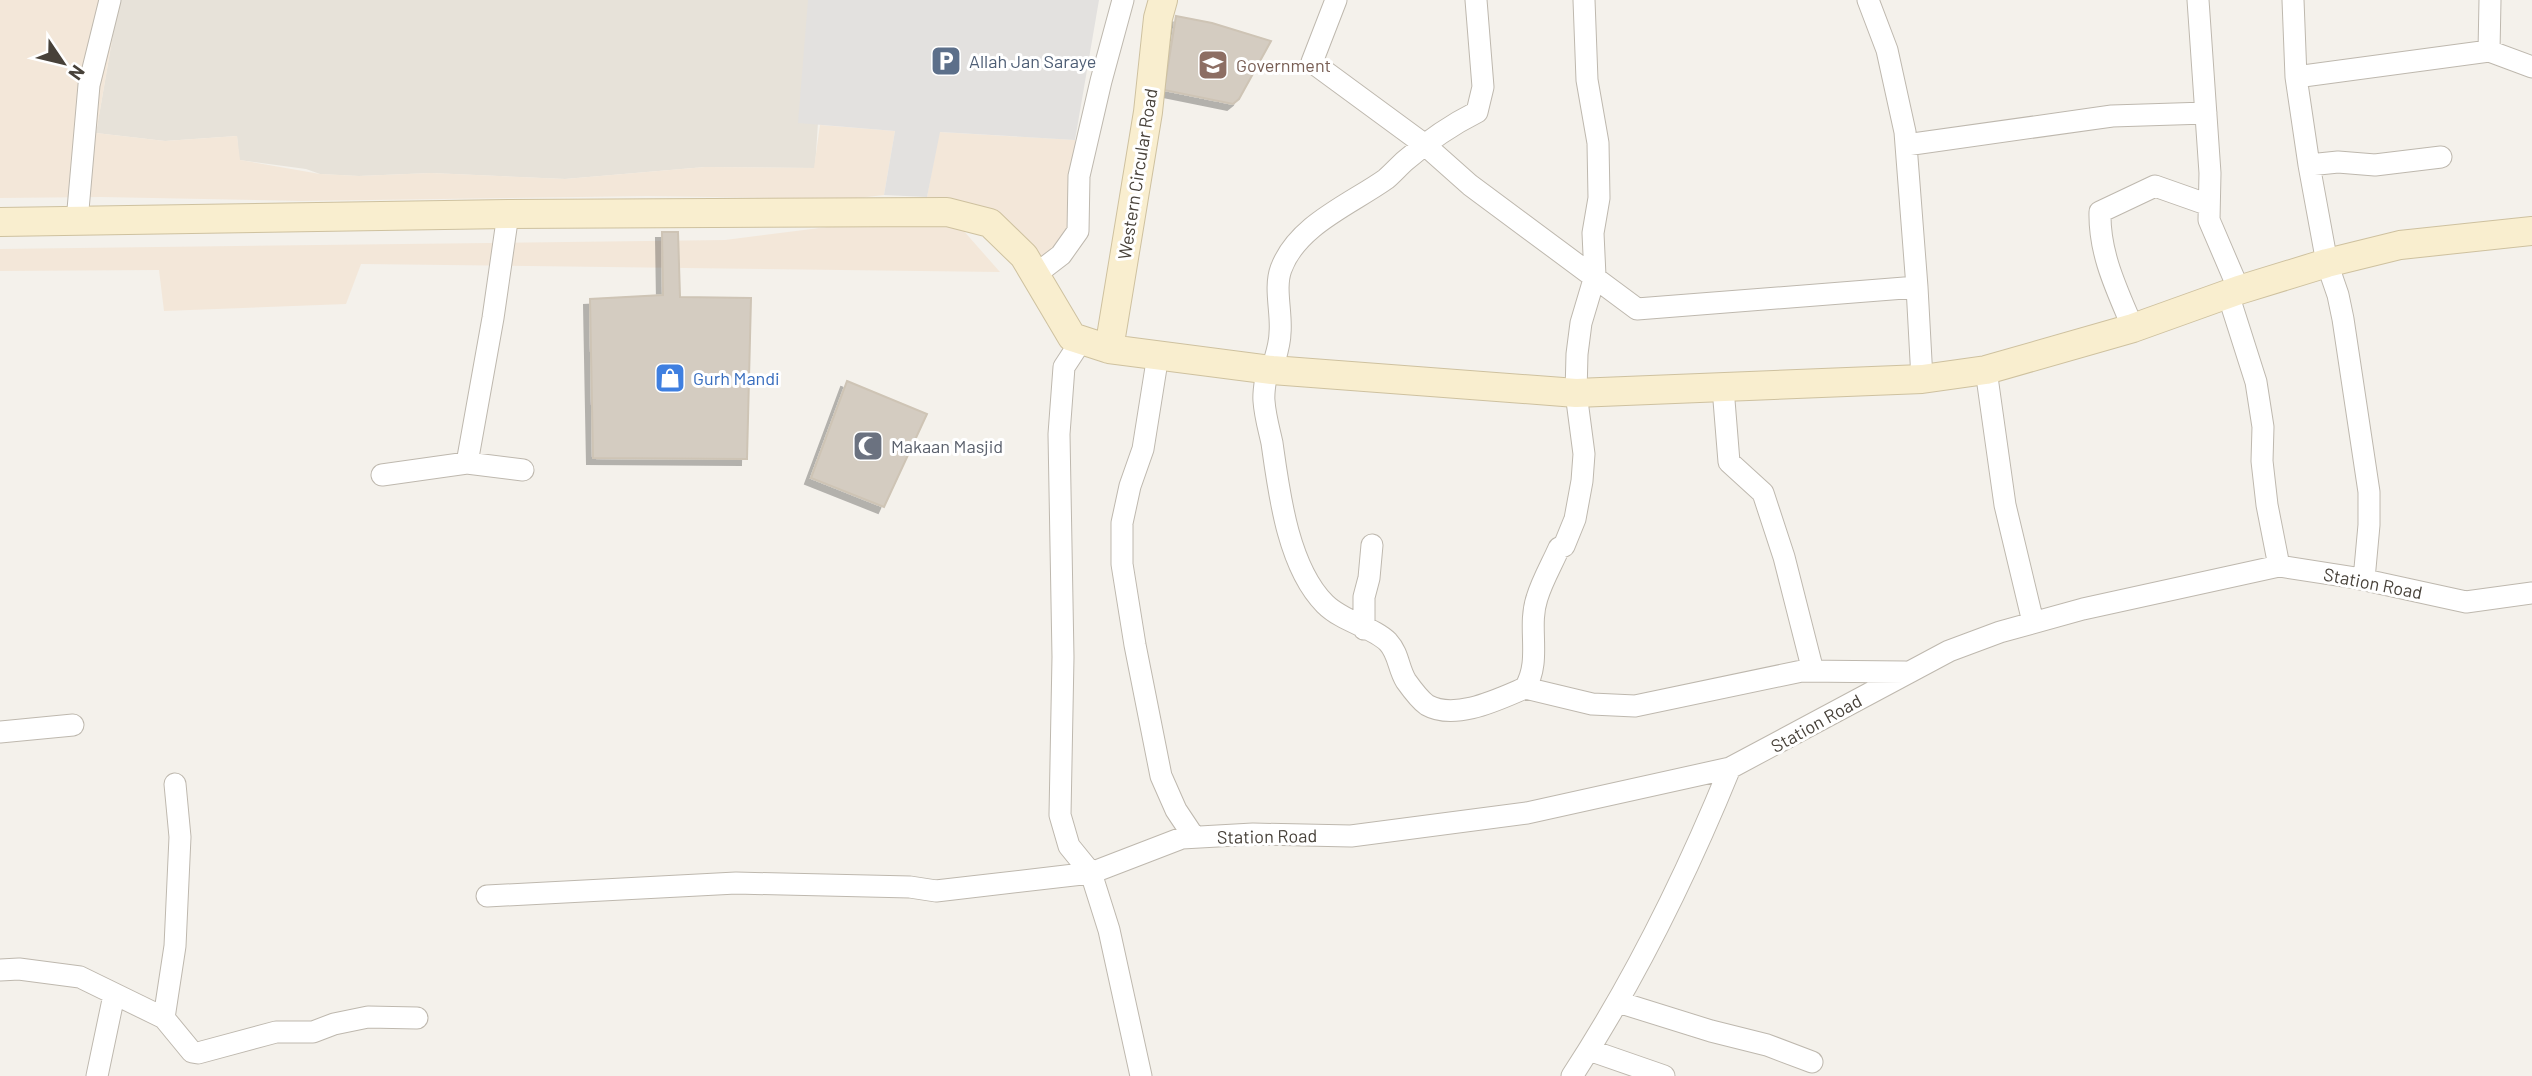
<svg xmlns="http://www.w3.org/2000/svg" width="2532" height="1076" font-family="Barlow,sans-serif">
<defs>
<filter id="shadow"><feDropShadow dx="-6" dy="6" stdDeviation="0" flood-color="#0004"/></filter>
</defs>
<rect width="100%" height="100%" fill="#f4f1eb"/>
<path fill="#e7e2d9" d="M119 0H826L815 168 705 167 565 179 431 173 359 176 320 174 306 169 239 160 237 136 165 141 96 133Z"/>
<path fill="#f3e7d9" d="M0 0H119L96 133 165 141 237 136 240 160 320 174 359 176 431 173 565 179 705 167 814 168 820 125 895 131 884 195 849 199 647 196 301 201 101 197 0 198Z
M939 132 1075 140 1079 176 1078 231 1035 275 990 223 927 197Z
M947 212 1000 272 361 264 346 304 164 311 159 270 0 271V249L725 240Z"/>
<path fill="#e3e1df" d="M808 0H1099L1075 140 940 132 927 197 884 195 895 131 798 123Z"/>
<path fill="#d4ccc1" stroke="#cec4b5" stroke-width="2" filter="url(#shadow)" d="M1176 16 1212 23 1271 41 1239 99 1233 104 1164 90Z
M662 232H678L680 297 751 298 747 459 593 458 590 299 663 295Z
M847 381 927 414 884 507 811 478Z"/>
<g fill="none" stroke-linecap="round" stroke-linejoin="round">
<g stroke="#beb8ae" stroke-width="23">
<path id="street" d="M1336 0 1312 62 1425 145 1470 185 1637 309 1917 287
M1868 0 1887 50 1905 132 1917 287 1922 379
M2198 0 2210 173 2209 220 2239 290
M2293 0 2296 77 2309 165 2327 263 2338 295 2343 319 2369 492V525L2364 579
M2489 51 2532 67
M2296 77 2489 51 2490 0
M1906 145 2112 116 2206 113
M2309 165 2338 162 2375 165 2441 157
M77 221 89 85 110 0
M1035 275 1061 255 1078 231 1079 176 1101 81 1123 0
M2228 294 2256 382 2263 427 2262 461 2267 505 2279 566
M2133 328C2117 290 2099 254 2100 212L2155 186 2209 205
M1081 341 1064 367 1059 434 1063 657 1060 815 1069 846 1091 873 1109 930 1141 1076
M1158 355 1143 449 1130 486 1122 523V564L1135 645 1161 776 1176 810 1194 837
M1267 369C1266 380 1263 391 1264 401 1265 416 1269 429 1272 443 1279 493 1288 567 1325 604 1343 622 1373 627 1388 642 1399 654 1398 668 1406 681 1411 688 1420 700 1427 705 1455 721 1499 699 1525 688 1542 660 1527 628 1537 598 1542 581 1552 564 1559 548L1564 546 1575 519 1582 481 1584 454 1576 393 1577 354 1581 323 1595 276 1593 233 1599 198 1598 143 1587 80 1584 0
M1272 370C1275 358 1280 345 1280 333 1282 313 1274 288 1281 269 1297 225 1351 204 1386 179 1393 173 1399 166 1406 160 1428 141 1451 125 1477 112L1483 87 1476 0
M1986 370 2005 505 2033 622
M1723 388 1729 462 1763 493 1784 557 1813 671
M467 463 493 318 508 214
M382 475 467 463 523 470
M1364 629V597L1369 578 1372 545
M1525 688 1592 704 1635 706 1802 671 1905 672
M0 732 73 725
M487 896 736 883 910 887 936 891 1091 873 1182 838 1253 834 1351 836 1527 813 1730 768 1949 651 2000 632 2083 609 2279 566 2356 578 2466 602 2532 593
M0 970 19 969 80 977 164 1018 192 1052 198 1053 276 1032H313L334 1024 368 1017 417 1018
M1618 1002 1711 1031 1767 1045 1812 1062
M164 1018 175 946 180 837 175 784
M1589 1050 1664 1076
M97 1076 114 995
M1572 1076C1636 978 1686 876 1730 768"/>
</g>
<g stroke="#cec19f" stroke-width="30">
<path id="secondary" d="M0 222 508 214 947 212 990 223 1024 256 1072 337 1109 349 1272 370 1576 393 1922 379 1986 370 2133 328 2239 290 2327 263 2400 245 2532 231
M1109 349 1148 112 1158 18 1163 0"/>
</g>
<use href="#street" stroke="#fff" stroke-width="21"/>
<use href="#secondary" stroke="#f9eecf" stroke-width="28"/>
</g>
<defs>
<g id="parking-square" transform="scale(1.575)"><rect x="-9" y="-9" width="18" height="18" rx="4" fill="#5c6f8a" stroke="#fff"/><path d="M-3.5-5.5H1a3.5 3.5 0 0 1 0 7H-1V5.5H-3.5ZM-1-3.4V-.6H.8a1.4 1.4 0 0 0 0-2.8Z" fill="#fff"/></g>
<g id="school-square" transform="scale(1.575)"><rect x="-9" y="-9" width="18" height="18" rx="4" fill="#8d6e63" stroke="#fff"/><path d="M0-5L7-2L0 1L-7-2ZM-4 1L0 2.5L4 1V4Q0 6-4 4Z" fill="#fff"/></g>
<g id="shop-square" transform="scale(1.575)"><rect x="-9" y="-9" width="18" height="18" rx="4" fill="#3f7fe0" stroke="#fff"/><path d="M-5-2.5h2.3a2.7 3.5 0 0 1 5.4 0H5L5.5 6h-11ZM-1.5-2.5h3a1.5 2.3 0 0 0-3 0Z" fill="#fff"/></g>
<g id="mosque-square" transform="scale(1.575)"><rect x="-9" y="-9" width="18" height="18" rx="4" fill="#6b7280" stroke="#fff"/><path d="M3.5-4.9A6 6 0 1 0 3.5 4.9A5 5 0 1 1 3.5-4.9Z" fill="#fff"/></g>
</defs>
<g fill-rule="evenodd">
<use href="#parking-square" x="946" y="61"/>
<use href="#school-square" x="1213" y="65"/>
<use href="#shop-square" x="670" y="378"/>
<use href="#mosque-square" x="868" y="446"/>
</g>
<g text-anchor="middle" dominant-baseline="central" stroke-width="6" stroke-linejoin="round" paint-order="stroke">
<g font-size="18" fill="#4e5e75" stroke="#fff" text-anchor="start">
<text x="969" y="61">Allah Jan Saraye</text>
</g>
<g font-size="18" fill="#785e54" stroke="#fff" text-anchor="start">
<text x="1236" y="65">Government</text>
</g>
<g font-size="18" fill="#474139" stroke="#fff">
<text transform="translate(1137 174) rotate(-81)">Western Circular Road</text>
<text transform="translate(2373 583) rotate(11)">Station Road</text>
<text transform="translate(1816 723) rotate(-29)">Station Road</text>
<text transform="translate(1267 836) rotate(-1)">Station Road</text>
</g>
<g font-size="18" fill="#366cbe" stroke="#fff" text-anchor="start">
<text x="693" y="378">Gurh Mandi</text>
</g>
<g font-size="18" fill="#5b616d" stroke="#fff" text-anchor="start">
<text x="891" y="446">Makaan Masjid</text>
</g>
</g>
<g transform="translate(63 63) rotate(125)" stroke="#ffffff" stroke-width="5" paint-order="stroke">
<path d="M0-5L12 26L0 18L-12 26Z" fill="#474139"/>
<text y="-10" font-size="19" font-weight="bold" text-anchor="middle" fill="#474139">N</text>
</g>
</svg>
